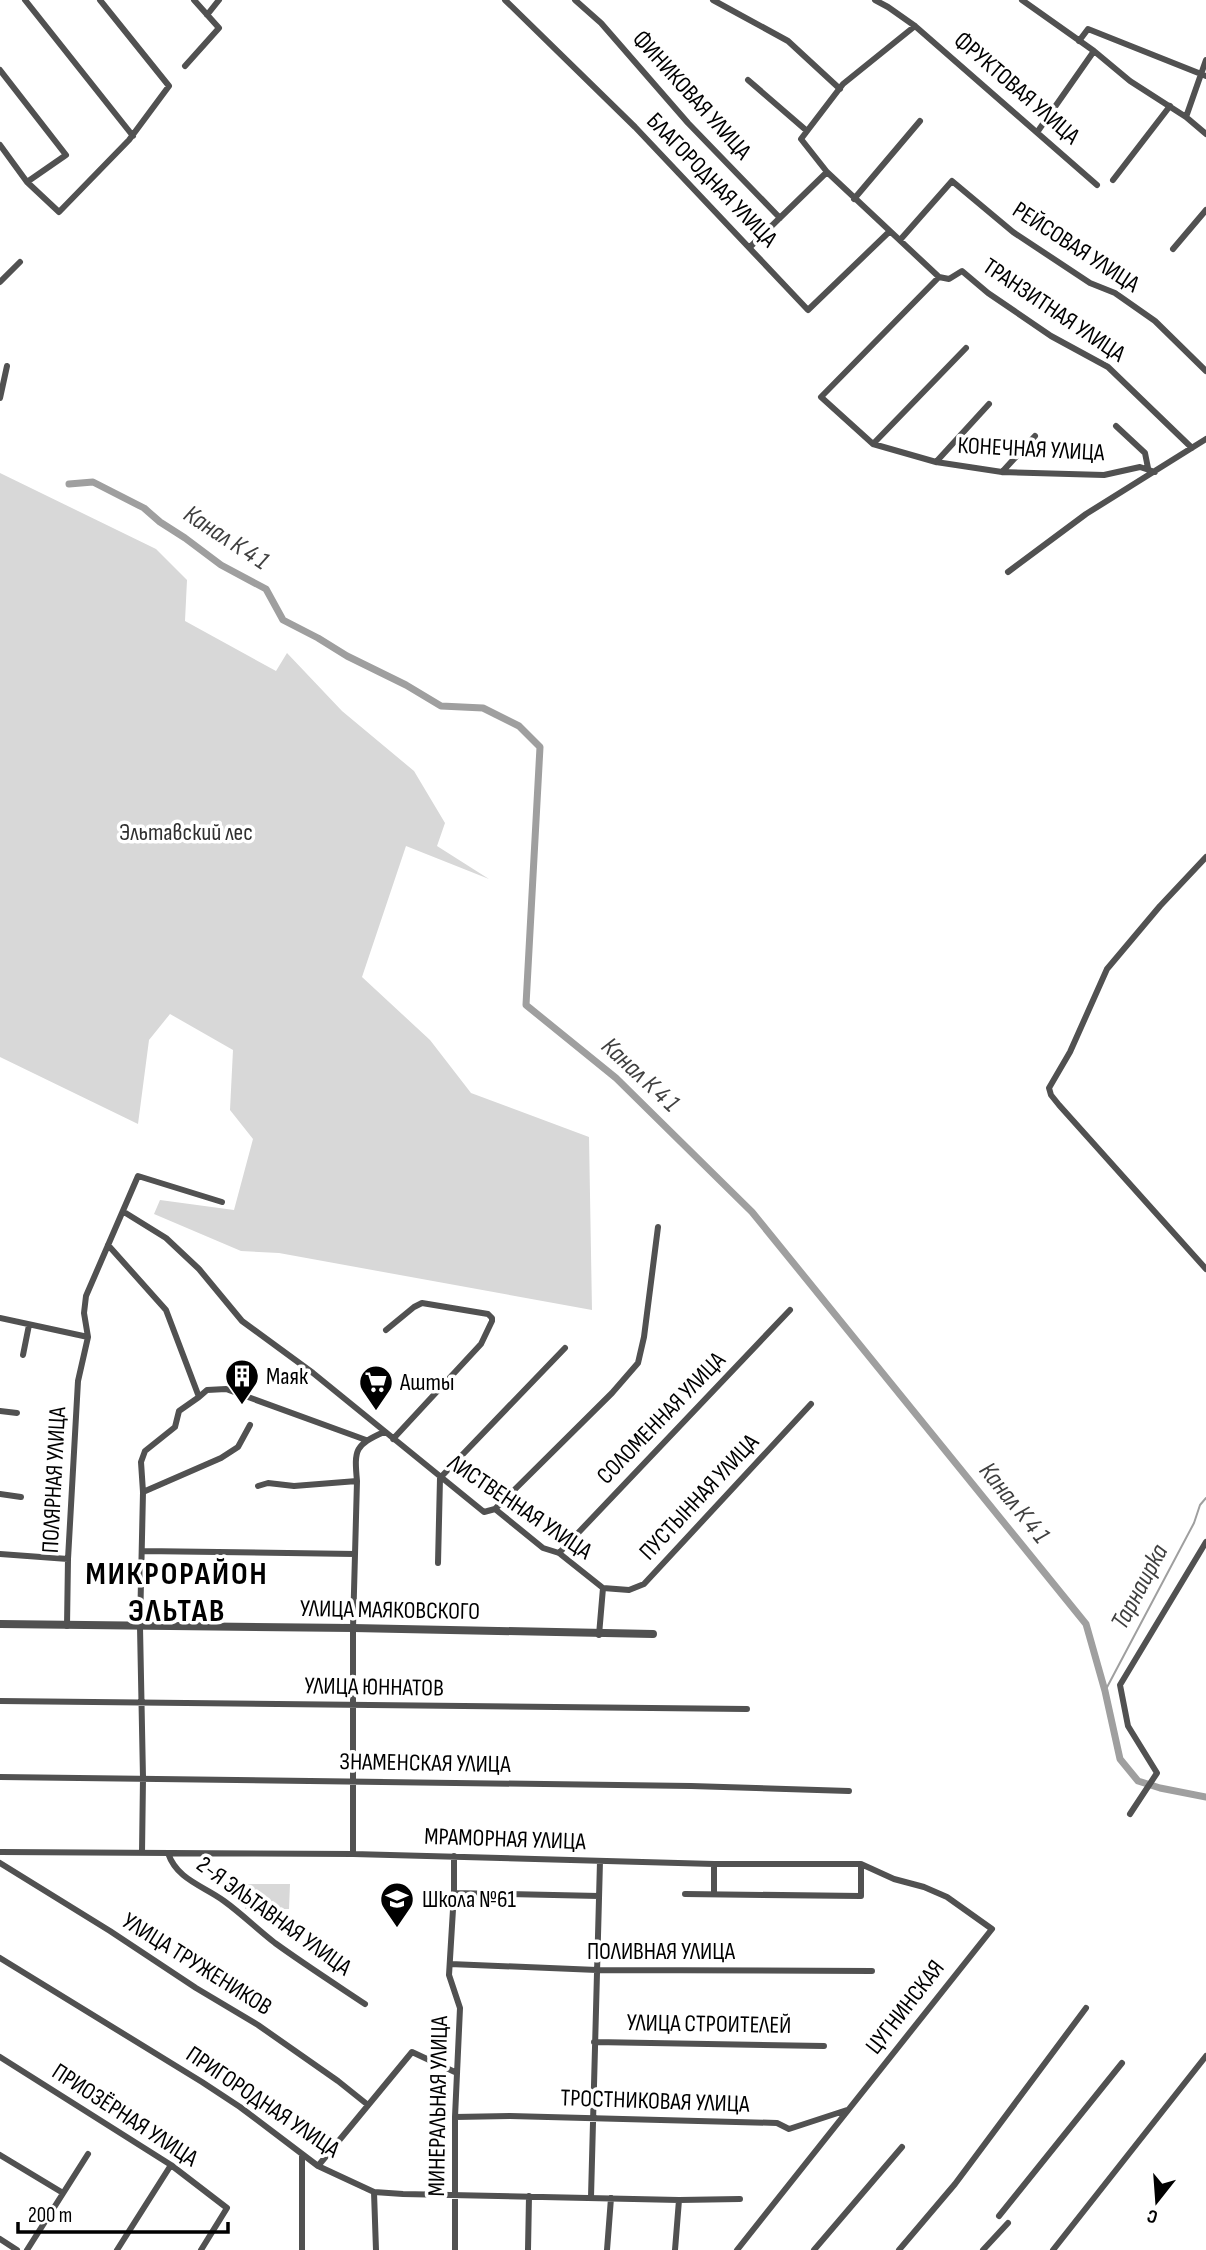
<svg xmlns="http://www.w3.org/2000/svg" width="1206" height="2250" font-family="'Sofia Sans Condensed',sans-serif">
<rect width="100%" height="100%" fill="#fff"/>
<path fill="#d8d8d8" d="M0 473 156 549 187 580 185 621 276 671 287 653 342 711 414 771 445 823 437 846 489 879 406 846 362 977 430 1040 471 1093 589 1137 592 1310 279 1253 241 1251 154 1214 160 1200 234 1210 253 1139 230 1110 233 1050 170 1014 149 1040 138 1124 0 1057Z
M245 1884H290L289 1909H245Z"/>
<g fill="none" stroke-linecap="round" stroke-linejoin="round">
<path stroke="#9f9f9f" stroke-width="2" d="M1105 1691 1194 1523 1200 1505 1206 1498"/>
<path stroke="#9f9f9f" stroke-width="7" d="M69 484 93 482 144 508 160 522 185 538 221 565 266 589 283 620 318 638 347 656 406 685 441 706 483 708 519 726 540 747 526 1005 616 1078 752 1212 1086 1624 1105 1691 1120 1759 1138 1781 1160 1788 1206 1797"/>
<path stroke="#515151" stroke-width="6" d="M25 0 133 136
M505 0 635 127 808 310 890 231
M575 0 601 23 688 123 780 218
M713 0 788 41 840 89
M875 0 888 7 915 26 1097 185
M1022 0 1094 51 1130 81 1186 117 1206 134
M207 15 219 0
M915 26 843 84 801 139 827 172 939 277 949 279 962 271 988 293 1051 336 1108 367 1192 448
M1079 41 1088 29 1206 76
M185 66 219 28 194 0
M0 70 66 155 27 182
M748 80 807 131
M1186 117 1206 60
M1038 131 1094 51
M0 145 27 182 59 212 129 140 169 86 100 0
M1113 180 1170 106
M854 199 920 121
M900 240 952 181 1013 232 1090 283 1115 293 1155 321 1206 371
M750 247 827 172
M1173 249 1206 210
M939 277 821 397 873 444 936 462 1002 472 1104 475 1140 467 1155 472
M0 282 20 262
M0 398 7 366
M1116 426 1145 453 1148 468
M873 444 966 348
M936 462 989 404
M1002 472 1035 436
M1008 572 1086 514 1206 439
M1206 857 1160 906 1107 969 1070 1052 1049 1088 1051 1095 1059 1105 1206 1269
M124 1212 166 1238 199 1269 242 1321 313 1373 484 1512 495 1509 543 1548 559 1553 603 1588 599 1635
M108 1245 166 1310 199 1397 179 1411 175 1427 145 1451 141 1462 143 1492 140 1627 143 1778 142 1853
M0 1318 88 1337
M386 1330 414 1307 422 1303 488 1314 492 1318V1321L481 1344 393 1439
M23 1355 29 1325
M199 1397 207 1390 226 1389 366 1440
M0 1411 17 1413
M258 1486 268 1483 294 1486 357 1481
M143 1492 221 1458 238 1447 250 1425
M0 1494 21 1497
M495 1509 612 1393 638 1363 644 1337 658 1227
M142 1551 355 1554
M559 1553 790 1310
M0 1554 68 1559
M438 1563 440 1478 565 1348
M603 1588 629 1590 644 1584 811 1404
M67 1626 68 1559 78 1381 88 1337 84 1313 86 1296 138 1176 222 1202
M0 1701 747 1709
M0 1777 691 1786 849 1791
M1130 1814 1157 1773 1128 1726 1120 1685 1206 1542
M0 1852 353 1854 714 1864H861L894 1879 924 1887 947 1897 992 1929 737 2250
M168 1853C177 1880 204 1886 224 1901 242 1914 257 1929 275 1943 304 1964 335 1984 365 2004
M353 1854V1628L357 1481C354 1449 355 1445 384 1432
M454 1856V1893L599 1896
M0 1863 110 1931 196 1988 258 2025 338 2081 368 2105
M454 1893 449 1975 460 2008 455 2117V2250
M685 1894 861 1896V1864
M714 1894V1864
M0 1958 202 2082 240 2107 318 2166 374 2192 403 2194 679 2200 740 2199
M450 1964 597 1970 872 1971
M594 2042 824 2046
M0 2057 171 2165 227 2208 201 2250
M455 2117 510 2116 777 2123 789 2129 847 2110
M0 2155 63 2193
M318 2166 412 2052 457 2073
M374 2192 376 2250
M591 2197 600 1861
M999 2216 1122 2063
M0 2239 17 2250
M27 2250 88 2154
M117 2250 171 2165
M302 2250V2156
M528 2250 529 2196
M607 2250 611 2198
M675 2250 679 2200
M814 2250 902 2147
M899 2250 955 2184 1086 2008
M983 2250 1008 2223
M1053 2250 1206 2056"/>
<path stroke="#515151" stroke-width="8" d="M0 1624 353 1628 653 1634"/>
</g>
<defs>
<g id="building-pin" transform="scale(1.75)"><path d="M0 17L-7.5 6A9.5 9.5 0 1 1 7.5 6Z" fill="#000" stroke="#fff"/><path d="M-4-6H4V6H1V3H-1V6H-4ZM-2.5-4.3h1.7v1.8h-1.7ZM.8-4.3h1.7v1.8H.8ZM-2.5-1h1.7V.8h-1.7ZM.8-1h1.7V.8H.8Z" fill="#fff"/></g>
<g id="supermarket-pin" transform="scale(1.75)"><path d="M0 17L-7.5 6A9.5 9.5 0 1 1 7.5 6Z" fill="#000" stroke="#fff"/><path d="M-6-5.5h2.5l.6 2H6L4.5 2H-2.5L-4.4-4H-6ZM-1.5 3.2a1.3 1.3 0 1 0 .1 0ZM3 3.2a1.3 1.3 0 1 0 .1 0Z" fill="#fff"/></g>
<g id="school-pin" transform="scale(1.75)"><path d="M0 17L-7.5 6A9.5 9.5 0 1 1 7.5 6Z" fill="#000" stroke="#fff"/><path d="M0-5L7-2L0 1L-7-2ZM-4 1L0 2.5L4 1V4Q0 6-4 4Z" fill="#fff"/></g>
</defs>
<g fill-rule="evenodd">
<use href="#building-pin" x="242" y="1376"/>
<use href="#supermarket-pin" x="376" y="1382"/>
<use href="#school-pin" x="397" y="1899"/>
</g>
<g text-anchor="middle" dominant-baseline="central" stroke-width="7" stroke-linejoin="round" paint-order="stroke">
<g font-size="24" fill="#000" stroke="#fff">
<text transform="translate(1017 88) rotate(41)">ФРУКТОВАЯ УЛИЦА</text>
<text transform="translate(692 95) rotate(48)">ФИНИКОВАЯ УЛИЦА</text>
<text transform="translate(712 180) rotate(46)">БЛАГОРОДНАЯ УЛИЦА</text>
<text transform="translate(1076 247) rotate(33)">РЕЙСОВАЯ УЛИЦА</text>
<text transform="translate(1054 310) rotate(34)">ТРАНЗИТНАЯ УЛИЦА</text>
<text transform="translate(1031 449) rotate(3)">КОНЕЧНАЯ УЛИЦА</text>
<text transform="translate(661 1418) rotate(-46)">СОЛОМЕННАЯ УЛИЦА</text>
<text transform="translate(54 1480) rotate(-87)">ПОЛЯРНАЯ УЛИЦА</text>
<text transform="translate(699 1497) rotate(-47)">ПУСТЫННАЯ УЛИЦА</text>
<text transform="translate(520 1507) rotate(34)">ЛИСТВЕННАЯ УЛИЦА</text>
<text transform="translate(390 1610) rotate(1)">УЛИЦА МАЯКОВСКОГО</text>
<text transform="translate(374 1687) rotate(1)">УЛИЦА ЮННАТОВ</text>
<text transform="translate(425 1763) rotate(1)">ЗНАМЕНСКАЯ УЛИЦА</text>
<text transform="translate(505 1839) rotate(2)">МРАМОРНАЯ УЛИЦА</text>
<text transform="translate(274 1916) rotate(36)">2-Я ЭЛЬТАВНАЯ УЛИЦА</text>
<text x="661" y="1951">ПОЛИВНАЯ УЛИЦА</text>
<text transform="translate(197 1964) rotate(32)">УЛИЦА ТРУЖЕНИКОВ</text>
<text transform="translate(905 2007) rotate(-52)">ЦУГНИНСКАЯ</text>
<text transform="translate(709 2024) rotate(1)">УЛИЦА СТРОИТЕЛЕЙ</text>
<text transform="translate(655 2101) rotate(2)">ТРОСТНИКОВАЯ УЛИЦА</text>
<text transform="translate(263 2102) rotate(34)">ПРИГОРОДНАЯ УЛИЦА</text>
<text transform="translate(438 2106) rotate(-89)">МИНЕРАЛЬНАЯ УЛИЦА</text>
<text transform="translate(125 2115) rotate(33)">ПРИОЗЁРНАЯ УЛИЦА</text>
</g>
<g font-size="24" fill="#2f2f2f" stroke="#fff">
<text x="186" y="832">Эльтавский лес</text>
</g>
<g font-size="24" fill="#000" stroke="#fff" text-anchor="start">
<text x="266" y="1376">Маяк</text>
<text x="400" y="1382">Ашты</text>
<text x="422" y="1899">Школа №61</text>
</g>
<g font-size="26" font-style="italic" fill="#404040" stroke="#fff">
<text transform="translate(226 538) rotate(33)">Канал К 4 1</text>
<text transform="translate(640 1075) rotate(43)">Канал К 4 1</text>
<text transform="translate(1014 1503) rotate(51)">Канал К 4 1</text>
<text transform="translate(1140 1587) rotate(-62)">Тарнаирка</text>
</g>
<g font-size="32" font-weight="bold" letter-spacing="2" fill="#000" stroke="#fff">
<text x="177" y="1574">МИКРОРАЙОН<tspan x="177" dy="37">ЭЛЬТАВ</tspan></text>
</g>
</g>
<g transform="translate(1157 2201) rotate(197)" stroke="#ffffff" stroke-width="5" paint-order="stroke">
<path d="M0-5L12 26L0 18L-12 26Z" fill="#000000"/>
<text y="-10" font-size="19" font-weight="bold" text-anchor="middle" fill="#000000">С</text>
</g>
<path d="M18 2222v10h210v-10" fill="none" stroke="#000000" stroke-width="3.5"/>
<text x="28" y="2222" font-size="21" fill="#000000" stroke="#ffffff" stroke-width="5" paint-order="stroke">200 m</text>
</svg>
